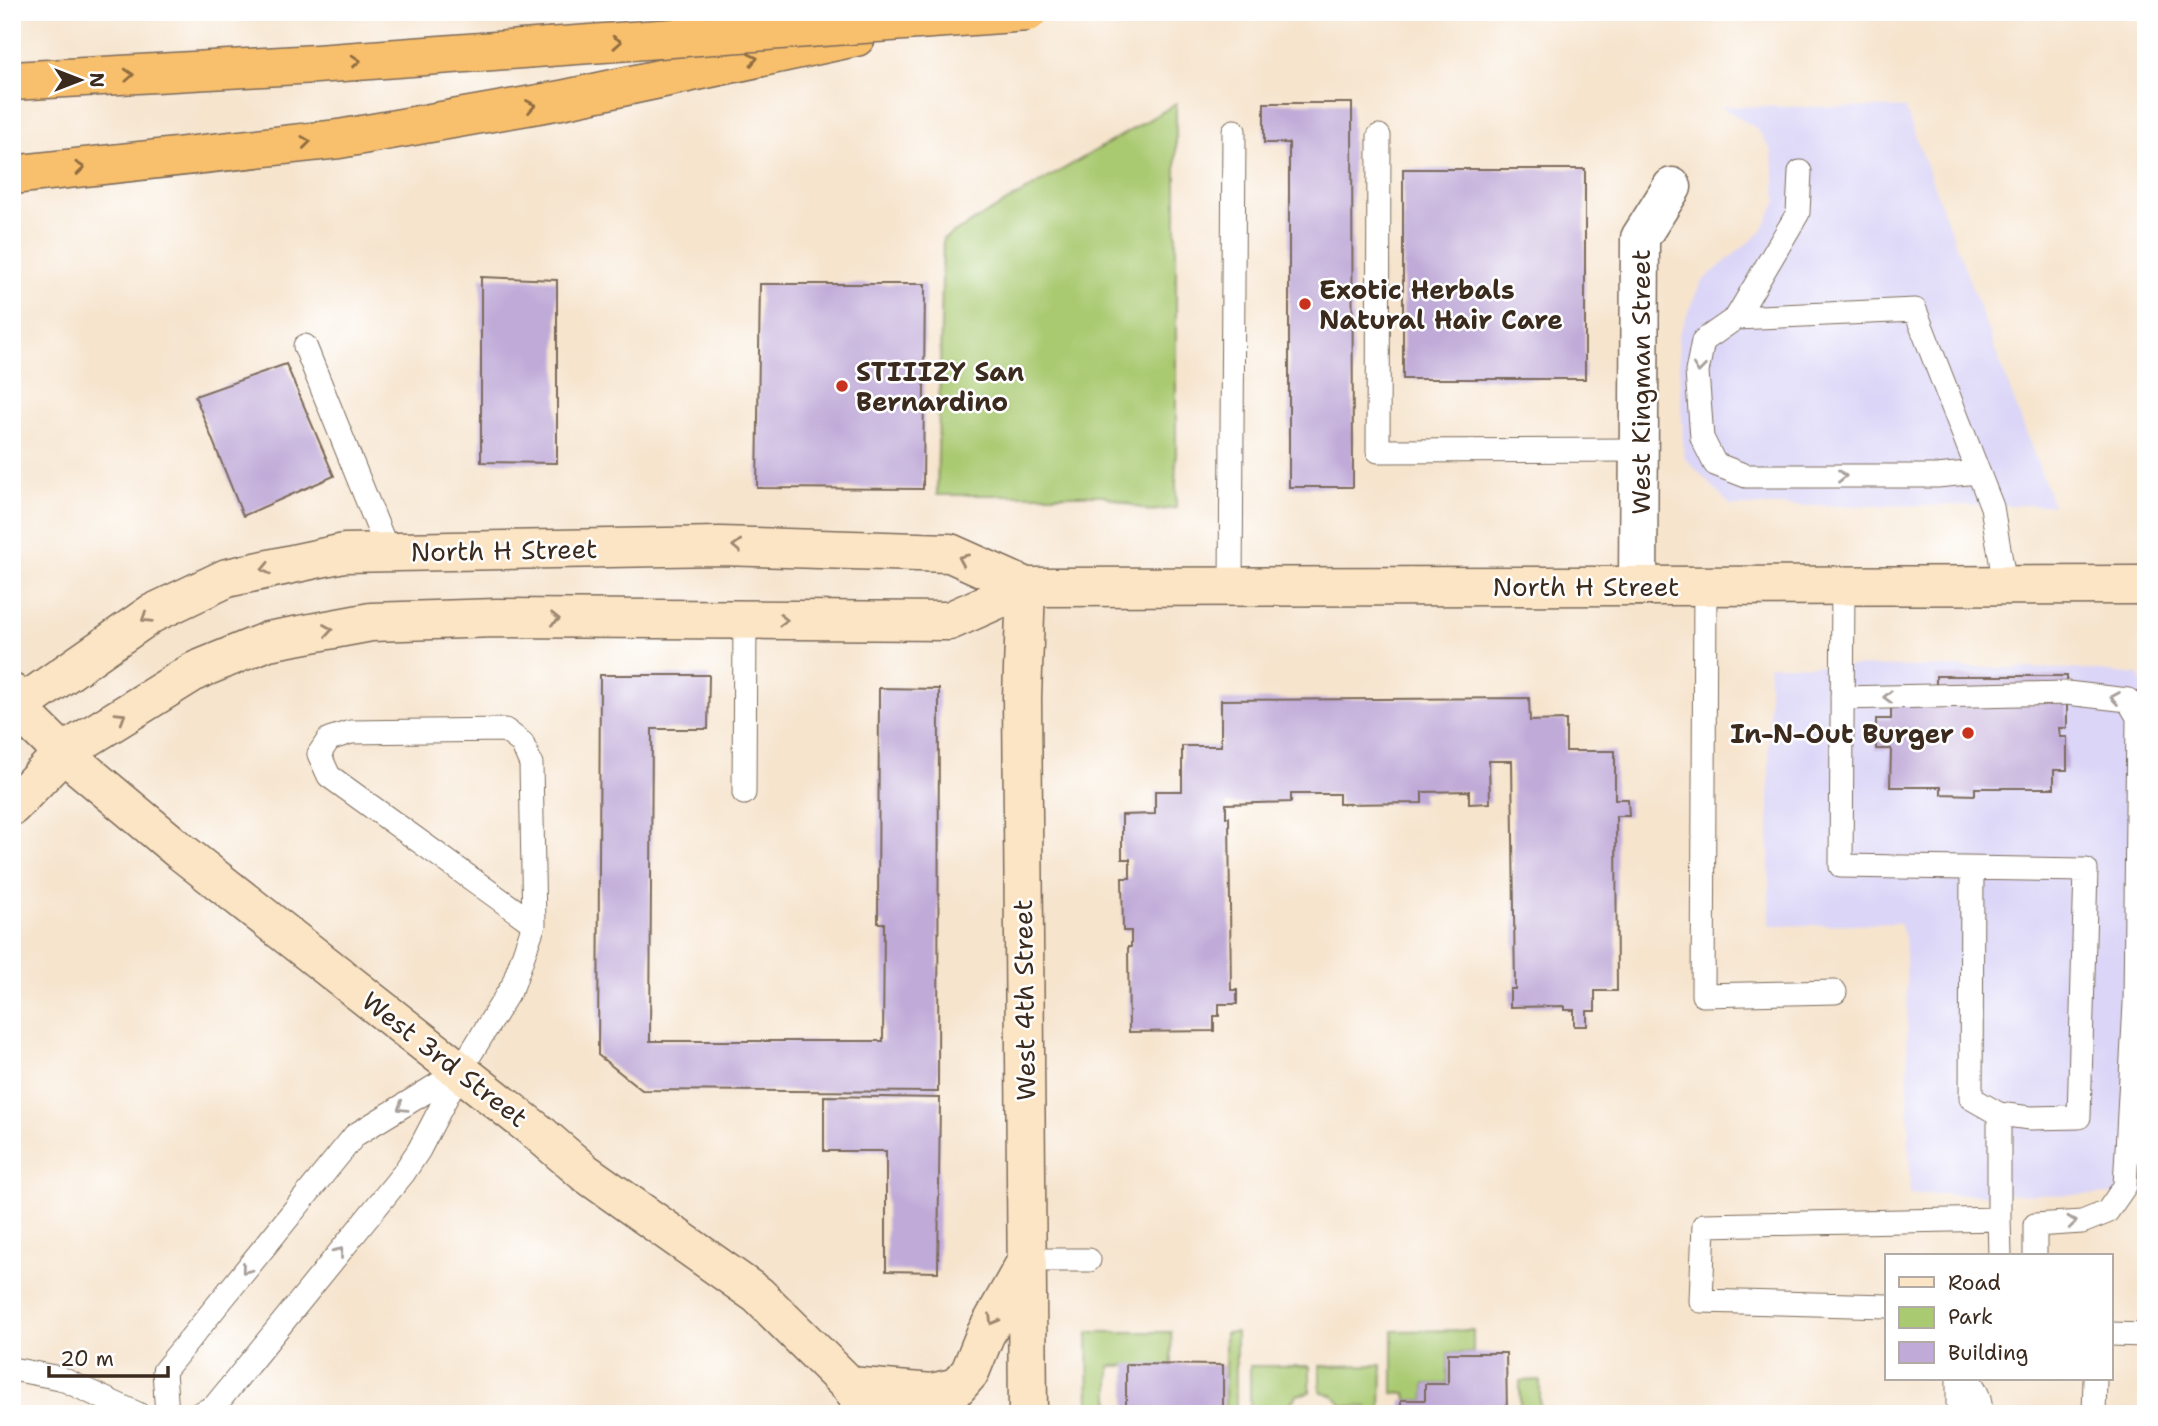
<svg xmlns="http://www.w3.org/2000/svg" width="2158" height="1426" font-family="'Shantell Sans',sans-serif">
<rect width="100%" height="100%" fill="#fff"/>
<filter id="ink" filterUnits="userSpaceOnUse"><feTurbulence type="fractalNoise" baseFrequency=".0143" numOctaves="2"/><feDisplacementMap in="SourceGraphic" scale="14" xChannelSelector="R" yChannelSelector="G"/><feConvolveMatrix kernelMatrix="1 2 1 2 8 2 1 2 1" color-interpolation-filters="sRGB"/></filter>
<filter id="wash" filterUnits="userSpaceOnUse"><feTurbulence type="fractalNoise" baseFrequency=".00686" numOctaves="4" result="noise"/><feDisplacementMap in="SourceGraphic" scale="28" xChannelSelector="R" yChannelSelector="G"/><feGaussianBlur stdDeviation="1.57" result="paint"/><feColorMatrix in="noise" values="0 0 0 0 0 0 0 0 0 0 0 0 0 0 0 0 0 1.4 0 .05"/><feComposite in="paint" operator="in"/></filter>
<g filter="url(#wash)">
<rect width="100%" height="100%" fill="#f6e4cd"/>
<path fill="#dbd6f7" d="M1720 106 1905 108 2053 505 1731 506 1684 457 1678 336 1701 282 1761 232 1777 201 1771 150 1757 129Z
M1769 665 2078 669 2139 675 2146 693V1195L1910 1194 1906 954 1905 937 1900 923 1769 926Z"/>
<path fill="#aaca72" stroke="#727a48" stroke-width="2" d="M1176 104V508L1149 511 1103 495H937L943 239Z
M1473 1330V1353H1448V1384H1425V1400H1407L1406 1394 1393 1393V1331Z
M1088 1332H1171L1172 1365 1110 1366V1414H1089Z
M1236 1332V1414H1225V1333Z
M1382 1365 1381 1414H1367V1407L1343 1406 1334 1396 1320 1391V1366Z
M1250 1366H1310V1392L1297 1395 1287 1407H1265L1264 1414H1250Z
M1540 1380V1414H1520V1381Z"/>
<g id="blocks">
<path fill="#c0aad8" d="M1264 103H1352L1353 487H1289V143H1264Z
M1403 169H1585V379H1403Z
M481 277 557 280V463L481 462Z
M760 284H925L923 489 757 488Z
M286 364 334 476 243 516 195 396Z
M600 675H709L708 729H652L650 1041H883L884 923H878L879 688 939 689 938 1092 642 1090 598 1055Z
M1936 676H2067V728H2059L2060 737H2067V770H2054V788H1975V795L1941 794V787H1890L1891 749H1876V719H1891V705H1936Z
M1529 698 1530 721 1566 720V751H1615V799H1628L1629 816H1616L1617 991H1595V1011H1587V1026H1574V1010H1564V1006L1510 1007V989H1515L1512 761H1489L1490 803 1469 804V791L1422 792V803L1339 804V794H1291V802L1226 804V817H1229L1231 990H1237V1004H1219V1016H1214V1031L1129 1032 1128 947H1131V931H1123L1122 878H1130V859H1122V815L1155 814V791H1182V746H1221V700Z
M824 1096 940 1098 938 1272 886 1271V1151H824Z
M1448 1353H1506L1507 1414H1401V1400H1425V1384H1448Z
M1126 1364 1223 1365V1414H1122L1126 1408Z"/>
</g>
</g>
<g filter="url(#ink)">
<use href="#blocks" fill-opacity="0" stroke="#7c6b5b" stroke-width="2"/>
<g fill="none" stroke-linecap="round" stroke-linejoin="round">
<g stroke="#7c6b5b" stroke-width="25">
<path id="lane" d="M1379 136 1378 451 1639 450
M1800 172 1798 213 1736 318 1915 310 1992 507 2005 585
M1736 318 1703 341 1697 372 1702 438 1715 464 1746 476H1937L1978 472
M305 346 388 552
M1705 585 1703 995 1835 992
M1843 585 1841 866 2086 870 2079 1117 2030 1118 1999 1114 1971 1098 1972 869
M1231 586 1234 131
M1842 698 2067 693 2128 700 2138 717 2135 1004 2125 1186 2107 1212 2082 1222 2035 1225V1256
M744 793 745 619
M1999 1219 2000 1256
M1027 1260H1089
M1887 1306 1701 1301 1704 1225 1999 1219V1114
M2111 1334 2146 1335
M12 1369 60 1378 138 1414
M1966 1379C1976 1385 1981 1402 1981 1414
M167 1414 164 1371 355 1135 460 1071
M199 1414 214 1407 403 1174 419 1150 460 1071 513 985 534 924 531 764 522 743 505 730 351 732 329 739 319 754 329 776 534 924
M1958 1414V1379
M2094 1414 2095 1379"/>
</g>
<g stroke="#7c6b5b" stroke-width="41">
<path id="street" d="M1638 586 1640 238 1672 187"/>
</g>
<g stroke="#7c6b5b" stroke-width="41">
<path id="secondary" d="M1026 587 1022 697 1028 1414
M12 693 16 707 63 753 106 789 179 850 540 1134 584 1172 758 1295 850 1386 870 1414
M12 711 151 614 227 578 344 553 720 546 950 553 1026 587
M12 806 63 753 195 671 268 641 371 622 497 618 949 621 1026 587 2146 585
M850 1386 932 1393 957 1387 970 1372 985 1335 1026 1262"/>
</g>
<g stroke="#7c6b5b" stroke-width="41">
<path id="highway" d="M12 81 316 64 549 47
M12 175 339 139 561 100 856 37"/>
</g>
<use href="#lane" stroke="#fff" stroke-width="23"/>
<use href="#street" stroke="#fff" stroke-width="38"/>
<use href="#secondary" stroke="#fce5c4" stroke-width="38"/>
<use href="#highway" stroke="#f8bf6c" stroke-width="38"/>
<g stroke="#7c6b5b" stroke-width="41" stroke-linecap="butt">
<path id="highway-bridge" d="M549 47 1028 12"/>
</g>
<use href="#highway-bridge" stroke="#f8bf6c" stroke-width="38"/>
</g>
<defs><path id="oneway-chevron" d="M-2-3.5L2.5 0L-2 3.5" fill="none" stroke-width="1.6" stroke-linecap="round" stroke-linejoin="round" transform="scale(1.75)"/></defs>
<g stroke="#906d41">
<use href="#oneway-chevron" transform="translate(617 42) rotate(-4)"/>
<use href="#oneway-chevron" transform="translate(753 59) rotate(-12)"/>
<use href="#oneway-chevron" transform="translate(356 61) rotate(-4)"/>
<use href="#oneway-chevron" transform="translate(129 75) rotate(-3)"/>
<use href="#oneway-chevron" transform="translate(531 106) rotate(-10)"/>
<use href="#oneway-chevron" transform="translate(306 142) rotate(-7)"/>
<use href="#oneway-chevron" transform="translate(80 168) rotate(-6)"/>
</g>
<g stroke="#a79f9a">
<use href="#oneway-chevron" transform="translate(1699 368) rotate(96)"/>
<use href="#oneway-chevron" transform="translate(1842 476)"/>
<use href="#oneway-chevron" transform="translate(1888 697) rotate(179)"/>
<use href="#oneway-chevron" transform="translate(2115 698) rotate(-171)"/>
<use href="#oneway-chevron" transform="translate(402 1107) rotate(148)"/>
<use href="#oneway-chevron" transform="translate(2072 1222) rotate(-6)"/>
<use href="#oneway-chevron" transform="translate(339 1252) rotate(-51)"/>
<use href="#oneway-chevron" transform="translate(246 1269) rotate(129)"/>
</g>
<g stroke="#9c8871">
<use href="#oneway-chevron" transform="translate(737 546) rotate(-178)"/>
<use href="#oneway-chevron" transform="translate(963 559) rotate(-156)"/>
<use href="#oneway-chevron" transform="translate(266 569) rotate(168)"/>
<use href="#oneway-chevron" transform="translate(146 618) rotate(147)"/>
<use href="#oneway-chevron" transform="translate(555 619) rotate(1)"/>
<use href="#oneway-chevron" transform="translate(783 620)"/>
<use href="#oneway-chevron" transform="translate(328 630) rotate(-10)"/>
<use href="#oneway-chevron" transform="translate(121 717) rotate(-31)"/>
<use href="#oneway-chevron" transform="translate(993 1320) rotate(120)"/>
</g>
</g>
<g fill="#c8321e" stroke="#fff" stroke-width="2.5">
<circle cx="1305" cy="304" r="7"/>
<circle cx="842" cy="386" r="7"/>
<circle cx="1968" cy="733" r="7"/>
</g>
<g text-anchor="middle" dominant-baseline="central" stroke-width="5" stroke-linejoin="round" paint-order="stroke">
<g font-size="26" font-weight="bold" fill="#3b2a1e" stroke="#fff" text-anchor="start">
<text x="1319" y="289">Exotic Herbals<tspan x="1319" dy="30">Natural Hair Care</tspan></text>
<text x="856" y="371">STIIIZY San<tspan x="856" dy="30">Bernardino</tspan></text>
<text x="1954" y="733" text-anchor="end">In-N-Out Burger</text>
</g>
<g font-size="26" fill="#3b2a1e" stroke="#fff">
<text transform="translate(1640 382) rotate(-90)">West Kingman Street</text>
<text transform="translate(504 550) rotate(-1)">North H Street</text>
<text x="1586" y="586">North H Street</text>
<text transform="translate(1024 1000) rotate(-91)">West 4th Street</text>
<text transform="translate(445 1059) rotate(38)">West 3rd Street</text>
</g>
</g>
<rect width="2158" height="1426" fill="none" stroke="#fff" stroke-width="42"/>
<rect x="1885" y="1254" width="228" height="126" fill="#ffffff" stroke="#b1aaa5" stroke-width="2"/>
<rect x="1899" y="1277" width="35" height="10" fill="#fce5c4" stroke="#b1aaa5" stroke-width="2"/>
<text x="1948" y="1290" font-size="21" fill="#3b2a1e">Road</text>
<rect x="1899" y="1307" width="35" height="21" fill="#aaca72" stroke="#b1aaa5" stroke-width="2"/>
<text x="1948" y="1324" font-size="21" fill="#3b2a1e">Park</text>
<rect x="1899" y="1342" width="35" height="21" fill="#c0aad8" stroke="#b1aaa5" stroke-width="2"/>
<text x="1948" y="1360" font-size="21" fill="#3b2a1e">Building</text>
<g transform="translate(80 80) rotate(90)" stroke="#ffffff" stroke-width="5" paint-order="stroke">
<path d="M0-5L12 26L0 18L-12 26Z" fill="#3b2a1e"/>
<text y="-10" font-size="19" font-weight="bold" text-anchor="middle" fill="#3b2a1e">N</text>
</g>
<path d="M49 1366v10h119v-10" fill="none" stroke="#3b2a1e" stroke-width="3.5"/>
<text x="60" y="1366" font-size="21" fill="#3b2a1e" stroke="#ffffff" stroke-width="5" paint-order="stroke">20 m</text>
</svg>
